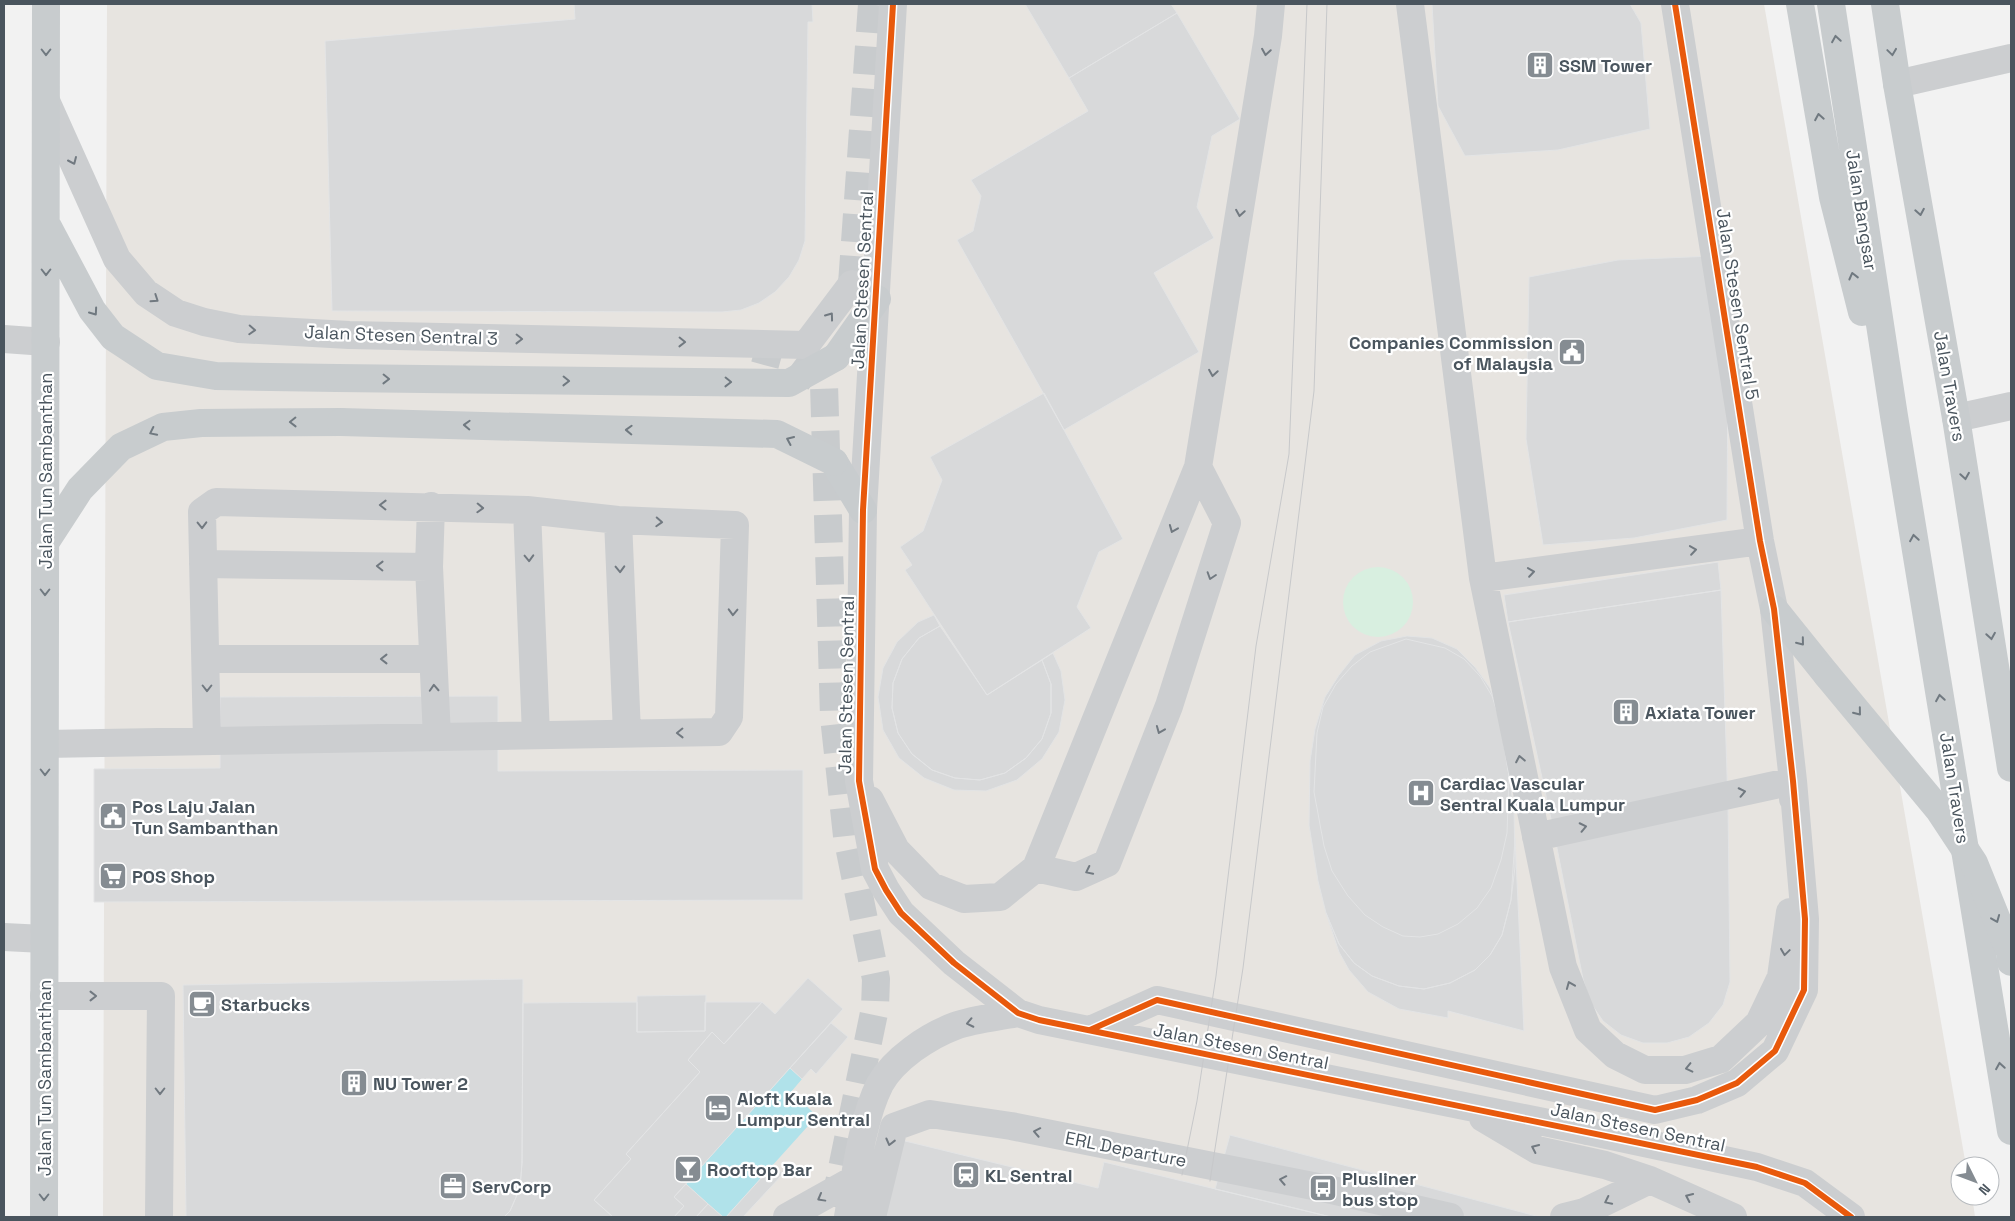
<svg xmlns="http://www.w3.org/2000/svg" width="2015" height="1221" font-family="'Space Grotesk',sans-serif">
<rect width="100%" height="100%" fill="#f2f2f2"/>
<path fill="#e7e4e0" d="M107 4H1764L1966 1166H1960V1196H1972L1975 1217H103Z"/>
<path fill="#d8efe0" d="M1343 602a35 35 0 1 1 70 0a35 35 0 1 1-70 0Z"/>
<path fill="#b0e2ea" d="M790 1068 802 1079 791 1092 817 1116 726 1217H723L686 1184Z"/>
<path fill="#d8d9da" stroke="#e3e4e5" d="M574 4H812L813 22H808L805 241 799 260 789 277 775 292 759 303 741 310 722 312 332 311 325 41 575 19Z
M1025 4H1171L1177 13 1069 78Z
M1432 4H1630L1641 23 1650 129 1558 150 1465 156 1438 106Z
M1177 13 1240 119 1212 136 1197 207 1214 238 1154 273 1199 352 1064 430 957 240 973 231 981 196 971 180 1088 111 1069 78Z
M1713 256 1728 358 1727 520 1634 538 1543 545 1526 439 1529 277 1618 260Z
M1044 393 1123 539 1099 552 1077 607 1091 628 987 695 905 570 912 565 900 547 923 531 942 480 930 457Z
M1718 562 1721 590 1508 622 1504 595Z
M1721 590 1728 803 1553 828 1508 622Z
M934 615 940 626 919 638 902 659 893 683 892 708 898 733 912 754 932 770 955 778 980 780 1005 773 1026 758 1042 739 1051 713V684L1042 660 1053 653 1061 671 1065 700 1059 732 1042 759 1017 780 986 791 954 790 924 778 899 758 883 730 878 697 883 668 897 642 918 622Z
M940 626 987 695 1042 660 1051 684V713L1042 739 1026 758 1005 773 980 780 955 778 932 770 912 754 898 733 892 708 893 683 902 659 919 638Z
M1407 636 1432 638 1457 649 1475 667 1490 688 1500 716 1514 809 1515 867 1511 900 1502 935 1490 955 1475 970 1450 983 1424 989 1399 986 1372 976 1354 963 1339 944 1326 913 1318 881 1309 825 1310 761 1315 729 1325 697 1339 675 1355 655 1381 641Z
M1406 639 1445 648 1464 659 1480 676 1492 696 1500 721 1509 776 1507 833 1501 860 1491 888 1477 908 1458 924 1438 934 1420 937 1403 936 1383 927 1365 915 1348 896 1332 871 1324 846 1314 792 1317 733 1323 707 1336 684 1352 666 1370 652Z
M498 696V771L803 770V900L94 902V769L220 768V697Z
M1728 803 1730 982 1723 1005 1709 1023 1689 1037 1667 1043H1643L1621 1035 1603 1021 1590 1002 1583 979 1553 828Z
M1515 838 1524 1031 1448 1011V1018L1399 1009 1368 992 1349 970 1339 952 1326 913 1339 944 1354 963 1372 976 1399 986 1424 989 1450 983 1475 970 1490 955 1502 935 1511 900Z
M808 978 843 1009 674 1197 684 1206 674 1217H613L594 1200 631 1159 626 1154 700 1072 688 1060 712 1032 724 1044 762 1002 775 1014Z
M523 979 522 1163 520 1188 510 1211 504 1217H186L183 985Z
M706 995 705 1031 637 1032V996Z
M637 1002V1032L705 1031V1002H762L724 1044 712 1032 688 1060 700 1072 626 1154 631 1159 594 1200 613 1217H504L510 1211 520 1188 522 1163 523 1003Z
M831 1023 848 1037 816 1074 811 1069 802 1079 790 1068Z
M1230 1135 1540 1217H1331L1215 1189Z
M897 1139 1098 1188 1104 1162 1331 1217H878Z
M773 1165 783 1174 743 1217H726Z
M686 1184 708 1204 696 1217H674L684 1206 674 1197Z
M708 1204 723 1217H696Z"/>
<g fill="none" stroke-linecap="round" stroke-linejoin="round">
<path stroke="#c8cbcd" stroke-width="28" stroke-dasharray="28 14" stroke-linecap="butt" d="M852 284 872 4
M755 348 788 357 824 384 834 717 847 836 876 979 875 1008 832 1217"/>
<path stroke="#ccced0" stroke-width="28" d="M893 4 863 510 859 781 875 869 886 890 901 913 954 963 1018 1013 1039 1020 1588 1131
M1410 4 1483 578 1563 967 1588 1030 1615 1055 1645 1070H1685L1721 1059 1759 1023 1781 977 1790 912
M1897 84 2011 58
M46 101 117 259 146 293 176 313 204 322 239 329 349 335 806 345 852 284
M4 339 46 342
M1956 418 2011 406
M431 506 429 567 437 737
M527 510 536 735
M618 520 627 733
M203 564 429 567
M1483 578 1760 541
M207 659H433
M45 744 719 732 729 717 735 525 618 520 527 510 216 502 202 512 207 741
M870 800 896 850 931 886 964 899 1000 897 1036 868 1198 467 1268 36 1271 4
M1536 837 1793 781V799
M1036 868 1076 877 1107 863 1169 706 1227 523 1198 467
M4 937 44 939
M44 996H161L159 1217
M1090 1030 1157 1000 1655 1110 1697 1100 1737 1083 1775 1051 1804 990 1805 919 1793 781 1774 609 1760 541 1675 4
M1483 1118 1537 1150 1605 1165 1650 1180 1733 1217
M787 1217 855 1179
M848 1217C855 1178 862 1119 880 1084 894 1059 928 1036 955 1026 974 1019 998 1017 1018 1013
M872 1217 894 1127 930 1114 1011 1126 1323 1188 1450 1217
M1564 1217 1584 1212 1650 1180"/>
<path stroke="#c8ccce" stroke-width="28" d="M1800 4 1833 197 1862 312
M1831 4 1894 416 2011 1131
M1885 4 1897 84 1956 418 2011 768
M48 227 92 310 113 337 157 366 216 376 337 378
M836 357 877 299
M834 462 863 510
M45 543 80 489 121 447 163 427 201 423 341 422
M1774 609 1827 675
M44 1217 46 4"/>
<path stroke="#c7c8ca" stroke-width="1" d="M1182 1175 1197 1101 1216 976 1256 646 1289 454 1307 4
M1210 1181 1243 968 1314 391 1327 4"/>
<path stroke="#ccced0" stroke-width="28" d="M1588 1131 1757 1167 1805 1183 1851 1217"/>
<path stroke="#c8ccce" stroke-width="28" d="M337 378 789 383 836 357
M341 422 777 434 834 462
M1827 675 1939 810 1974 863 2010 952 2011 962"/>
<g stroke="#fff" stroke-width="9">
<path id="cycleway" d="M893 4 863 510 859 781 875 869 886 890 901 913 954 963 1018 1013 1039 1020 1757 1167 1805 1183 1851 1217
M1090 1030 1157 1000 1655 1110 1697 1100 1737 1083 1775 1051 1804 990 1805 919 1793 781 1774 609 1760 541 1675 4"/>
</g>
<use href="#cycleway" stroke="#e8590c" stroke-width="6"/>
</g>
<defs><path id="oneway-chevron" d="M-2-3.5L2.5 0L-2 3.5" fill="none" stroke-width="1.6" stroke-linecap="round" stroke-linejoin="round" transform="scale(1.25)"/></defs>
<g stroke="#707980">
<use href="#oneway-chevron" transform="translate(1836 39) rotate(-99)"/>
<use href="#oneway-chevron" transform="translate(46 52) rotate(90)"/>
<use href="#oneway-chevron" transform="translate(1892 52) rotate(82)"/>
<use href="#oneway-chevron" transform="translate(1819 117) rotate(-100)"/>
<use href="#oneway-chevron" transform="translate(1920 212) rotate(80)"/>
<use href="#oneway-chevron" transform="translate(46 272) rotate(90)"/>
<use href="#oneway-chevron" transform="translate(1853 276) rotate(-104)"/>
<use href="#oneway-chevron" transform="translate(94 312) rotate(55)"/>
<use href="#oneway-chevron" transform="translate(386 379) rotate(1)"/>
<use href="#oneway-chevron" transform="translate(566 381) rotate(1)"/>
<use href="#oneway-chevron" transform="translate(728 382) rotate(1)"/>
<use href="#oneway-chevron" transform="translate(293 422) rotate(179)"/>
<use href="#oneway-chevron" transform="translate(467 425) rotate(-178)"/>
<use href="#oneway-chevron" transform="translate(629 430) rotate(-178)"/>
<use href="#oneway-chevron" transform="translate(153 432) rotate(154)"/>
<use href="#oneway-chevron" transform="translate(790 440) rotate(-156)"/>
<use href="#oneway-chevron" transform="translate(1965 476) rotate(81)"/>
<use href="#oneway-chevron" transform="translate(1914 538) rotate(-99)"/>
<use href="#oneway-chevron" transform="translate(45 592) rotate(90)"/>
<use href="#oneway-chevron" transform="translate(1991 636) rotate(81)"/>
<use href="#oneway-chevron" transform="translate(1801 642) rotate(51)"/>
<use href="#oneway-chevron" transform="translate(1940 698) rotate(-99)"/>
<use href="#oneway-chevron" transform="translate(1858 712) rotate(51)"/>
<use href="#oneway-chevron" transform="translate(45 772) rotate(90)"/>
<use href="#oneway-chevron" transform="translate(1996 919) rotate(68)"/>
<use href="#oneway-chevron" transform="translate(2000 1066) rotate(-99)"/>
<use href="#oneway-chevron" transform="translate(44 1197) rotate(90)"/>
</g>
<g stroke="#717980">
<use href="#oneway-chevron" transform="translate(1266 52) rotate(99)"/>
<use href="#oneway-chevron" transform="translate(73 161) rotate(66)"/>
<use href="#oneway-chevron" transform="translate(1240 213) rotate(99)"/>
<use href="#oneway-chevron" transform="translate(155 299) rotate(34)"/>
<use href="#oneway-chevron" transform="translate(830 316) rotate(-54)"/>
<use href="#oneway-chevron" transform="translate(252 330) rotate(3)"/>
<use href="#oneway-chevron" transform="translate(519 339) rotate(1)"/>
<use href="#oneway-chevron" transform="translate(682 342) rotate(1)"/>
<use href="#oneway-chevron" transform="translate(1213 373) rotate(99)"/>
<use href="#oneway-chevron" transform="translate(383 505) rotate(-179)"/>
<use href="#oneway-chevron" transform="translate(480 508) rotate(2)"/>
<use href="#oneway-chevron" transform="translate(659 522) rotate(3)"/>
<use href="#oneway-chevron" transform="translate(202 525) rotate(89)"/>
<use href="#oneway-chevron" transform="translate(1173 529) rotate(112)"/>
<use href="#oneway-chevron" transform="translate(1693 550) rotate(-8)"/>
<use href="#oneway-chevron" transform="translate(529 558) rotate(88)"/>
<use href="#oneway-chevron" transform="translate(380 566) rotate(-179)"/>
<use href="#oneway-chevron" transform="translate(620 569) rotate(88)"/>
<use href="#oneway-chevron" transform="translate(1531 572) rotate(-8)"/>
<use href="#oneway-chevron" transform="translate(1211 576) rotate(108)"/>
<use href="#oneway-chevron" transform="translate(733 612) rotate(92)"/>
<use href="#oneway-chevron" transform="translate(384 659) rotate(180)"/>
<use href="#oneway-chevron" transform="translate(207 688) rotate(90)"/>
<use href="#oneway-chevron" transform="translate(434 688) rotate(-93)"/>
<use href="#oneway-chevron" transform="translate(1160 730) rotate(112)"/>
<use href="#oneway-chevron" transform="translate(680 733) rotate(179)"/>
<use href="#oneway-chevron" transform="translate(1520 759) rotate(-101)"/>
<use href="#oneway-chevron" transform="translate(1742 792) rotate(-12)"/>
<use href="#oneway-chevron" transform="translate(1583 827) rotate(-12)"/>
<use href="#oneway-chevron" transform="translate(1089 871) rotate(154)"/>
<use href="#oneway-chevron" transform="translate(1785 952) rotate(98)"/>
<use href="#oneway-chevron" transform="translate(1570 985) rotate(-112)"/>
<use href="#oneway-chevron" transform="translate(93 996)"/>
<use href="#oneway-chevron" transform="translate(970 1023) rotate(168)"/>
<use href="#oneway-chevron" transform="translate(1689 1068) rotate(167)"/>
<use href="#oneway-chevron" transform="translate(160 1091) rotate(90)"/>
<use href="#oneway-chevron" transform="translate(1037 1132) rotate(-169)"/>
<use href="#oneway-chevron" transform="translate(890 1142) rotate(104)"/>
<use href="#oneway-chevron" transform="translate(1535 1148) rotate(-155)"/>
<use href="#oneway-chevron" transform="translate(1283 1180) rotate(-169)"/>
<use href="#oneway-chevron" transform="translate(1689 1197) rotate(-155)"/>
<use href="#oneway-chevron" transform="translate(821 1198) rotate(151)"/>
<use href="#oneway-chevron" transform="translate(1608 1201) rotate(154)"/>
</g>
<defs>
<g id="building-square" transform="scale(1.4375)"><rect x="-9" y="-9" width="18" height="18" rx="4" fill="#858c92" stroke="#fff"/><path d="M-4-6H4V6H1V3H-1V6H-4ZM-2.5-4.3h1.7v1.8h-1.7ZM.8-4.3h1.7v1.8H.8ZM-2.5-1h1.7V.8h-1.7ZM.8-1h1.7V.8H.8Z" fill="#fff"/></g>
<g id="civic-square" transform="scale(1.4375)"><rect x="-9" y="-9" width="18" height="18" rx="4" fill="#858c92" stroke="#fff"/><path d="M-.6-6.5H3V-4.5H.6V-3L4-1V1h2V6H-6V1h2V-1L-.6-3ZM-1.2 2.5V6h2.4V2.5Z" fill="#fff"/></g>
<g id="hospital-square" transform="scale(1.4375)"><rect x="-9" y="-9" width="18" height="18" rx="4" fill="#858c92" stroke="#fff"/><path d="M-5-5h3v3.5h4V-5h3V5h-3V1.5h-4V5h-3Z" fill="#fff"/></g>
<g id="supermarket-square" transform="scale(1.4375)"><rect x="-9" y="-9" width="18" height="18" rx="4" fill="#858c92" stroke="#fff"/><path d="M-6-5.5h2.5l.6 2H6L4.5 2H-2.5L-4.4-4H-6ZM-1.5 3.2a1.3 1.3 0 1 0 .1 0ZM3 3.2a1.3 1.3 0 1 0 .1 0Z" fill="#fff"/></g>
<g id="cafe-square" transform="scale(1.4375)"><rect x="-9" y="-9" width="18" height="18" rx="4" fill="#858c92" stroke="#fff"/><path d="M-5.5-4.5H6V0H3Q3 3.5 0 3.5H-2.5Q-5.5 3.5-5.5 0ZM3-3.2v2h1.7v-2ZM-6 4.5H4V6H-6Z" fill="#fff"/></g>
<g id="hotel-square" transform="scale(1.4375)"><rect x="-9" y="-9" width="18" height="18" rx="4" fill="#858c92" stroke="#fff"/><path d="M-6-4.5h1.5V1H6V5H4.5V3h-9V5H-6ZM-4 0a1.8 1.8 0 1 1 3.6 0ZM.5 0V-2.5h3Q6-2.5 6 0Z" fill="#fff"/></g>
<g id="bar-square" transform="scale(1.4375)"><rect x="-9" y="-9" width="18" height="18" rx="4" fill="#858c92" stroke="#fff"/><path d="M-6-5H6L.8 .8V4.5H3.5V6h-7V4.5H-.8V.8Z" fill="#fff"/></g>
<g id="station-square" transform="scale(1.4375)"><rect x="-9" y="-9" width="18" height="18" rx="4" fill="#858c92" stroke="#fff"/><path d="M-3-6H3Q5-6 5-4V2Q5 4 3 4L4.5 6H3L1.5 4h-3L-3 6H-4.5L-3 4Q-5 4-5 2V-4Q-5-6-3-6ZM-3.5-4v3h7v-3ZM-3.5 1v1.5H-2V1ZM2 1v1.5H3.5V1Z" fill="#fff"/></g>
<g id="office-square" transform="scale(1.4375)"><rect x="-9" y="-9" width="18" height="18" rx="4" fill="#858c92" stroke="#fff"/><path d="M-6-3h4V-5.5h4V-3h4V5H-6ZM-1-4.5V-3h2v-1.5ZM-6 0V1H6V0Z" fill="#fff"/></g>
<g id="bus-square" transform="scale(1.4375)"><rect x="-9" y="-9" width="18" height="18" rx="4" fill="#858c92" stroke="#fff"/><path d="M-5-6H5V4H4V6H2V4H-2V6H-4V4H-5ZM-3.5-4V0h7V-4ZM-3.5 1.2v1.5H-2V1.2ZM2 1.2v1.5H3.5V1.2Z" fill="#fff"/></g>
</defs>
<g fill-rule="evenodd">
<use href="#building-square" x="1540" y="65"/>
<use href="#civic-square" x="1572" y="352"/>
<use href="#building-square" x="1626" y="712"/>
<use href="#hospital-square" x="1421" y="793"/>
<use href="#civic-square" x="113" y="816"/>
<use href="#supermarket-square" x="113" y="876"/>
<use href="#cafe-square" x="202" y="1004"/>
<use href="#building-square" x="354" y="1083"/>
<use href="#hotel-square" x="718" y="1108"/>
<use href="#bar-square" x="688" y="1169"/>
<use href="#station-square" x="966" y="1175"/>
<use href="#office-square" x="453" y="1186"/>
<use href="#bus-square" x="1323" y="1188"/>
</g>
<g text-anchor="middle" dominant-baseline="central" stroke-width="4.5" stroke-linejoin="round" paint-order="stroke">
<g font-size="18" font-weight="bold" fill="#4a555e" stroke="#fff" text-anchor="start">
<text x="1559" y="65">SSM Tower</text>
<text x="1553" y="342" text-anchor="end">Companies Commission<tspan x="1553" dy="21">of Malaysia</tspan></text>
<text x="1645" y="712">Axiata Tower</text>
<text x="1440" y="783">Cardiac Vascular<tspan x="1440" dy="21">Sentral Kuala Lumpur</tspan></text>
<text x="132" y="806">Pos Laju Jalan<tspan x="132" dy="21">Tun Sambanthan</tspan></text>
<text x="132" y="876">POS Shop</text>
<text x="221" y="1004">Starbucks</text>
<text x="373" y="1083">NU Tower 2</text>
<text x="737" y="1098">Aloft Kuala<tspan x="737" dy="21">Lumpur Sentral</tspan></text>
<text x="707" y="1169">Rooftop Bar</text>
<text x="985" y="1175">KL Sentral</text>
<text x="1342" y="1178">Plusliner<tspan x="1342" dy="21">bus stop</tspan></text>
<text x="472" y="1186">ServCorp</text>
</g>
<g font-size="18" fill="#4a555e" stroke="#fff">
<text transform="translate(1862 210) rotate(81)">Jalan Bangsar</text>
<text transform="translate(862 280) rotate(-87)">Jalan Stesen Sentral</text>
<text transform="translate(1738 304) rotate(81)">Jalan Stesen Sentral 5</text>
<text transform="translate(401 335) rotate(2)">Jalan Stesen Sentral 3</text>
<text transform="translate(1950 386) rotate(80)">Jalan Travers</text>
<text transform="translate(45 471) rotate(-90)">Jalan Tun Sambanthan</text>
<text transform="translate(846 685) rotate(-89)">Jalan Stesen Sentral</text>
<text transform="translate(1955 788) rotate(81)">Jalan Travers</text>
<text transform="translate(1241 1046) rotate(11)">Jalan Stesen Sentral</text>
<text transform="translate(44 1078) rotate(-90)">Jalan Tun Sambanthan</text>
<text transform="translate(1638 1127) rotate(12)">Jalan Stesen Sentral</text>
<text transform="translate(1126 1149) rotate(11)">ERL Departure</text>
</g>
</g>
<rect width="2015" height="1221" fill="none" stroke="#4a555e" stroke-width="10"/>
<g transform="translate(1975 1181) rotate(132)"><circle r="24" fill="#ffffff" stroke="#b7bbbf"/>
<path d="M0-4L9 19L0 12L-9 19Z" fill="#858c92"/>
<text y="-8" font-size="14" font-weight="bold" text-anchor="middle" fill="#4a555e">N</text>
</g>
</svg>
